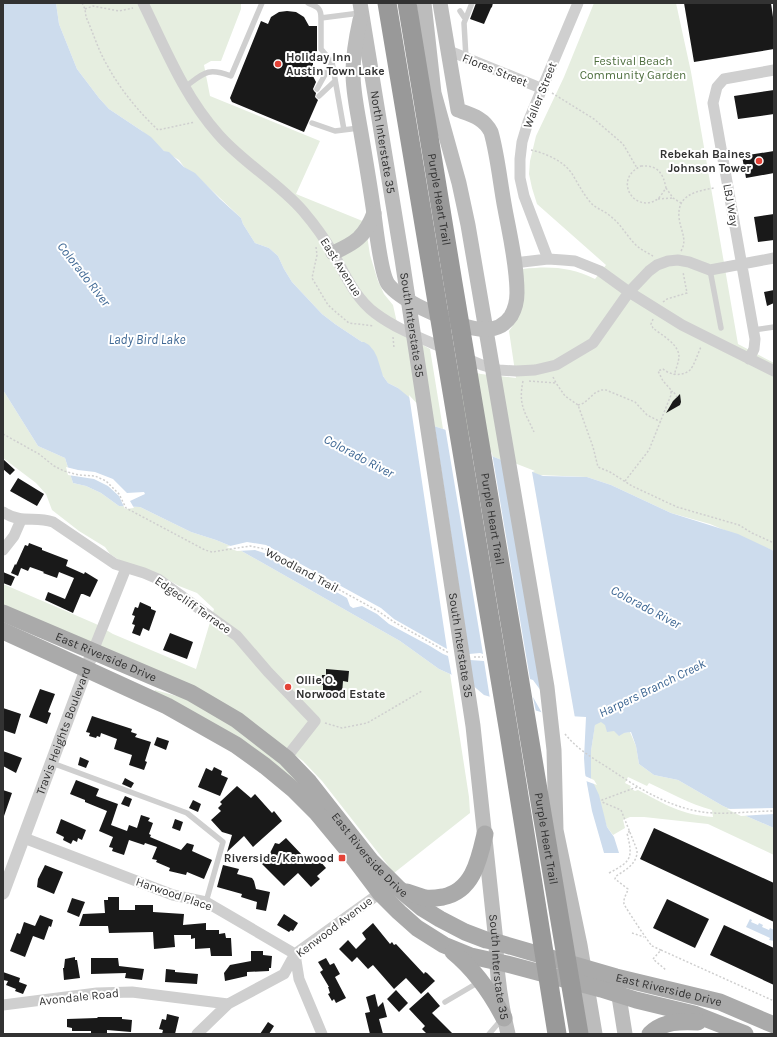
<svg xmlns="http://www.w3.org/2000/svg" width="777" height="1037" font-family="Karla,sans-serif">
<rect width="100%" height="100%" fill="#fff"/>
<path fill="#e6eee0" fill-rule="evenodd" d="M56 3H241V9L221 61H211L204 65 210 96 320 141 296 194 365 222 370 255 378 281 384 294 393 305 399 332 430 349 443 429 434 426 398 388 388 383 383 376 362 342 335 324 322 314 292 282 284 269 278 256 269 248 255 243 243 224 241 218 201 180 184 167 179 160 164 151 142 131 109 109 99 98 77 69 59 24Z
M594 3H676L691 72 738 344 774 363V551L710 524 671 513 611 485 587 477 539 475 494 457 467 437 456 368 481 374 516 378 509 331 516 321 523 269C550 266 570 267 595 279L606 265 537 204 532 188 529 174 530 161 536 136 564 77Z
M3 390 38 446 65 458 73 483 86 486 101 493 119 506 140 507 191 532 216 540 238 549 400 641 439 669 450 674 469 797 470 813 394 873 322 781 303 761 283 746 3 606V584L96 624 113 634 196 669 214 609 197 593 179 586 158 574 122 562 110 554 105 547 79 531 52 510 46 494 36 483 3 458Z
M155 690 191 700 243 729 315 797 154 692Z
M601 721C612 729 616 735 630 732L636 746 639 764 654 775 678 780 723 806 774 828V855L708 824 644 817H630L623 820 625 828 613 835 607 827 591 778 590 766 591 751 595 724ZM628 777 647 786 649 783C670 793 690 804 712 810L713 817C682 815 664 804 638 790L635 791 630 788 631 786 625 783Z"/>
<path fill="#cddced" d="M3 3H56L59 24 77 69 99 98 109 109 151 137 164 151 169 152 184 167 195 173 220 199 241 218 243 224 255 243 269 248 278 256 284 269 292 282 322 314 335 324 362 342H364L369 345 374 351 377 357 383 376 388 383 398 388 410 398 434 426 467 437 494 457 543 476 587 477 611 485 671 513 738 534 774 551V828L723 806 678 780 654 775 639 764 636 746 631 732 624 733 619 736 614 731 607 732 605 725 601 722 595 725 591 751V778L599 795 607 827 614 837 619 853H604L592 811 585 773 584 758 586 717 551 715 484 695 470 683 439 669 400 641 238 549 216 540 191 532 140 507 119 506 101 493 86 486 73 483 65 458 38 446 3 390Z
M750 919 752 920 751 922 758 925 759 923 763 925 762 927 769 930 770 928 774 930V941L769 940 770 938 746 927Z"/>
<path fill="#fff" d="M409 395 434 422 469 654 480 653 483 654 445 427 468 436 492 453 530 679 533 680 541 691 504 459 535 471 532 472 575 718 551 717 543 715 533 697 536 712 490 699 484 661 470 660 469 685 452 677 448 656 443 654 430 646 389 624 377 614 362 606 353 608 350 606 347 598 270 555 255 550 237 551 226 547 247 542 266 545 381 608 394 619 447 649Z
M66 467 78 470 95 472 113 479 127 493 144 492 145 494 130 501 134 508 125 509 119 496 108 486 94 479 68 475Z
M582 756 585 776 594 780 597 785 586 781 591 810 604 855 602 854 590 811 583 774Z
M774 808V814L741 816 727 809Z"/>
<path fill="#191919" d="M476 3H493L492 7 491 8 484 24 470 19Z
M684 3H771L773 17 774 16V49L694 62Z
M287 11 296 12 304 17 309 26H317V51L313 53V76L316 82 313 89 314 91 316 93 315 97 318 100 304 132 232 102 230 98 261 21 268 24 271 17 279 12Z
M774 90V114L738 119 734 96Z
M774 151V173L746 178 742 156Z
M774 214V240L758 242 754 217Z
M774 290V303L767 306 764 292Z
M680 394 681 402 680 405 666 413 673 401Z
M3 459 15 470 10 475 3 469Z
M18 478 44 494 37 506 10 491Z
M29 543 42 548V550L68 560 66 566 84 574 85 572 98 580 90 597 83 594H81L73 613 45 600 48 592 65 599 74 578 59 572 57 578 43 573 44 572 30 567 28 571 21 568 18 576 11 573 15 564 16 565 25 545 28 546Z
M3 572 15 577 11 586 3 583Z
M140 602 151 607V609L156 611 149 631 143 628 140 636 132 633 135 625 132 624 135 616 132 615 135 607 138 608Z
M170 633 193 642 187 659 163 650Z
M326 669 349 671 348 682 343 681 342 694 336 693V698L327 697V693L323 692V685H321L322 675H326Z
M40 689 55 694 48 712 51 713 47 724 29 717Z
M3 708 21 714 15 734 3 730Z
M92 716 132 729 131 732 137 734 135 737 151 742 145 761 147 762 144 770 129 765 132 755 114 749 117 739 101 733 100 737 97 736 96 738 89 736 90 733 86 732Z
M157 737 169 741 166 750 154 745Z
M3 751 22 758 16 773 3 766Z
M80 757 89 761 86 768 78 765Z
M214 767 222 771 221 775 228 778 220 796 198 787 206 768 212 771Z
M125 778 134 783 131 788 122 784Z
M76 780 99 789 96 796 118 804 111 825 127 831 129 825 137 828 141 815 150 818 148 821 153 823 149 834 151 835 150 837 181 850 187 843 194 845 192 851 212 860 204 879 187 872 186 875 169 871 170 868 156 862 157 860 152 859 157 847 145 843 144 845 129 840 124 855 112 851 113 848 109 847 113 837 99 831 107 811 85 802V800L70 794Z
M237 786 251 798 255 794 272 813 274 811 282 821 253 847 244 836 227 852 232 835 222 832 211 820 221 811 218 808 222 804 220 802Z
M3 790 12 793 4 816 3 815Z
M125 796 132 799 129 807 121 804Z
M193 800 201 804 198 812 189 808Z
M61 819 86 830 82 840 78 838 77 842 73 840 71 844 63 840 64 837 56 833Z
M175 819 183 822 180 831 172 828Z
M654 828 774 883V922L640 859Z
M286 838 303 856 305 854 314 864 319 860 326 868 317 876 320 879 311 887 298 873 284 886 260 862 270 853 275 843 279 844Z
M45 865 63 872 54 894 37 887 38 879Z
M223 865 239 869 237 874 252 878 254 881 256 889 270 892 266 911 256 909 257 902 241 897 242 894 217 887Z
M108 897H119V910H135V905H153V912L184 914 183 925 206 923V930H219V934L225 933 226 938H231L232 956H211L210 948 195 949V938L191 939V935H174L175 947 154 949 153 932 109 933 108 926H79L83 914 105 913 104 900H108Z
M72 898 85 902 79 917 67 912Z
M667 899 709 919 695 948 653 928Z
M284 914 298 923 293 931 291 930 289 932 277 925Z
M40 915 53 920 51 927 49 926 44 940 33 936 25 957 10 951 17 933 20 934 24 922 35 926Z
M373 923 390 944 392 942 394 945 396 944 424 974 425 972 427 973 435 981 421 994 406 978 394 989 373 965 368 969 357 957 352 962 339 949 348 940 356 949 366 939 362 933Z
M724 925 774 948V985L710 955Z
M251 951H263V955L272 956 271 968H269V971L247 972V976L225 981 224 973 230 965 251 961Z
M75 957V960H77L80 978 64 980 63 968H64L65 959Z
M91 958H118L119 966 144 969 142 980 125 978 126 973 91 974Z
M326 958 330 965 334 963 340 974 335 977 346 998 336 1003 334 999 332 1001 328 994 330 993 328 987H329L320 972 323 970 318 962Z
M166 969 175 970V972L198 974 197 984 165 982Z
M3 972 20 978 19 982 27 985 23 994 15 991 16 989 6 985 8 981 3 980Z
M396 990 408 1003 399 1012 387 999Z
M428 992 440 1006 432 1013 453 1034H427L422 1029 425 1026 409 1009Z
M375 994 378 1007 383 1002 387 1017 379 1019 383 1034H370L365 1013 370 1012 366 997Z
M167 1014 179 1017 175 1034H162L163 1030 159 1029 162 1019 166 1020Z
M98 1017H122V1019L132 1020 131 1032 107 1030V1034H91V1031H72V1028L67 1027V1019L97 1018Z
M268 1022 274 1026 269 1034H260Z"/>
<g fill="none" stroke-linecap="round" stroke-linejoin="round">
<path stroke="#cfcfcf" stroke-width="1.5" stroke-dasharray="2 2" stroke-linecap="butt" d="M82 3 85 9 86 17C93 32 98 50 107 65 120 89 138 111 158 130L195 122
M85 9 93 6 119 11 133 8
M552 93 594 119 623 144 637 168
M531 150C548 154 566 162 574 177 580 187 585 197 593 205 598 209 604 211 609 215 619 222 625 233 633 242 639 249 646 252 653 256
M641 166C658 165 663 173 666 188 663 192 660 198 656 200 635 213 612 180 641 166Z
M666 188 673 198 681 203
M658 199 672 198
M316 247 317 255 312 278 328 305 337 313 349 323 374 326
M681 251C688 239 680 230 679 217 677 195 696 191 714 188
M663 302 667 299 687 293 683 272
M653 319 651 324 653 328C661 335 678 343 679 356 679 361 676 369 674 375
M393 337 394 348
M553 377 556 383 565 396 578 405 593 447 598 467 610 472 632 486 677 507 739 525 752 533 774 543
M523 381C518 405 525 412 534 432
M529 381 556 383
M671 392 673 391 677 397
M578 405 584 403 595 393 601 390H606L635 402 647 415 661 422
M3 434 39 454 54 466 64 471 79 475 95 476 106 481 119 494 126 508 205 550 212 552 250 546 265 549 378 611 394 622 449 653
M625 481 649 450 671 395V390L663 381 658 371 663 369C670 375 682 377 690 370 694 366 698 353 701 347
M474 657H483
M325 723 342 728 367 723 422 691
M565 734C577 749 594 759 610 769 641 790 675 811 713 813 733 814 754 811 774 811
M637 787 602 800V802L621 810 637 850C638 863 626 870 616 876L615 879 628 889C627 894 623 898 624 904 625 907 649 943 652 946 655 947 658 949 661 950L653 959 666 970
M609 873C632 861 633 858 627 833L630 831
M632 933 644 937
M661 950 774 1001"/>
<path stroke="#cfcfcf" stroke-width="5.5" d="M308 3C317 7 321 7 321 18L360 13
M460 11 464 17
M321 18V49L332 62 344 130
M466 58 464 23 472 3
M185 87C204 73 207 67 231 76L262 3
M317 89 332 62
M319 96 335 81
M312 123 335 131 359 128
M710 270 721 328
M753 330 774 327
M52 763 187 813 223 842 206 902
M445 1002 479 982
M489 1034 502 1019"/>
<path stroke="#cfcfcf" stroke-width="11" d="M143 3C165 48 184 96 218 134 243 163 278 182 303 211 314 224 325 239 333 253 345 274 355 298 375 313 396 329 423 339 448 350
M447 50 543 89
M548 259 524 196 520 178V159L522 142 528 122 578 3
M514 263 548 259 563 260 575 261 600 271 629 292 682 325 774 371
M463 357 482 365 499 370 516 371 535 370 556 365 593 343 629 292 649 271 657 265 668 261 678 260 689 262 710 270 774 258
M749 359 754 349 755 339 713 103 717 87 724 79 774 70
M3 512C22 524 34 516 53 522L115 564 144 573 158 579 237 636 268 672 315 721 286 758
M3 550 14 536 21 520
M93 651 126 568
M24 838 173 895 206 902 295 954 299 979 322 1034
M3 1005 97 993 132 992 228 1004
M197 1034 228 1004 284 974 295 954 380 893"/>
<path stroke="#cfcfcf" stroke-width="13" id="s1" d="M3 893 93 651"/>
<g stroke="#bcbcbc" stroke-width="15">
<path id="s2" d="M360 3 402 259 473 726 496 942C496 973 501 1004 508 1034"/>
<path d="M424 3 434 93 459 183 468 225 547 687 554 750 556 830 580 945 595 1034"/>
<path d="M360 20C356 38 353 54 353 73 353 91 357 109 360 127 365 156 370 185 374 214 376 229 381 274 388 284 401 301 442 318 462 325 479 331 500 333 511 316 515 309 517 300 517 293 517 265 510 236 505 209 500 183 498 157 491 132 484 118 472 115 458 110L440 3"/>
<path d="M333 253C355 243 365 237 374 213"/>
<path d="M617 984 625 1034"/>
</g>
<g stroke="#aaa" stroke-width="17">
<path id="s3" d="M3 613 191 693 237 720 286 758 309 782 371 861 398 888 422 908 440 919 465 932 486 940 496 942 616 977 720 1002 774 1025"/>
<path d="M3 631 167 706 236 745 265 766 294 790 317 813 346 848 380 893 399 912 417 928 444 945 471 956 507 964 601 989 636 1000 694 1014 745 1034"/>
<path d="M407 892C413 894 419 896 425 898 431 899 437 898 443 897 473 891 479 860 485 834"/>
<path d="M453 952C475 970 491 993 504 1018"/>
<path d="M650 1034C663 1021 681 1021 698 1022"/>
</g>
<g stroke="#999" stroke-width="19">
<path d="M387 3 509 733 557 1034"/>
<path id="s4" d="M407 3 453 283 579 1034"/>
</g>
</g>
<g fill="#e44338" stroke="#fff" stroke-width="1.5">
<circle cx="278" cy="64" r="4"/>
<circle cx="759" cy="161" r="4"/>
<circle cx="288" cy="687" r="4"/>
<rect x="338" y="854" width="8" height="8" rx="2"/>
</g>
<g text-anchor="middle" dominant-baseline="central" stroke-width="4" stroke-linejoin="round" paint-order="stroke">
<g font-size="12" font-weight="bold" fill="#323232" stroke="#fff" text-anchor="start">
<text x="286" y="57">Holiday Inn<tspan x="286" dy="14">Austin Town Lake</tspan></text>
<text x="751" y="154" text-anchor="end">Rebekah Baines<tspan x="751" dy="14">Johnson Tower</tspan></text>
<text x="296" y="680">Ollie O.<tspan x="296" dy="14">Norwood Estate</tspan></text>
<text x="334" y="858" text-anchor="end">Riverside/Kenwood</text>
</g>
<g font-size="12" fill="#4e6e3e" stroke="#fff">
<text x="633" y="61">Festival Beach<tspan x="633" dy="14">Community Garden</tspan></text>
</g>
<g font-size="12" fill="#323232" stroke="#fff">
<text transform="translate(495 70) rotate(22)">Flores Street</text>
<text transform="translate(540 95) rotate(-68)">Waller Street</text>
<text stroke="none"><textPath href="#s2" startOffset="141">North Interstate 35</textPath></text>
<text stroke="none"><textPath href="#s4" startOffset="199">Purple Heart Trail</textPath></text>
<text transform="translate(731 205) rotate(80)">LBJ Way</text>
<text transform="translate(341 267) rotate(58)">East Avenue</text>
<text stroke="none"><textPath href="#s2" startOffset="326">South Interstate 35</textPath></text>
<text stroke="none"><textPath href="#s4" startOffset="523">Purple Heart Trail</textPath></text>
<text transform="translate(302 570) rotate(28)">Woodland Trail</text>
<text transform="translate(193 605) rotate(35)">Edgecliff Terrace</text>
<text stroke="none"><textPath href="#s2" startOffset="650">South Interstate 35</textPath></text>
<text stroke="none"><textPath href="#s3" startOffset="112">East Riverside Drive</textPath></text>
<text stroke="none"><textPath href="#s1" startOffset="173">Travis Heights Boulevard</textPath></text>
<text stroke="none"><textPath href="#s4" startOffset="847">Purple Heart Trail</textPath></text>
<text stroke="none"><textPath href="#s3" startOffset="448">East Riverside Drive</textPath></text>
<text transform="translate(174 894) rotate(19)">Harwood Place</text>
<text transform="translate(334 927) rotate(-37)">Kenwood Avenue</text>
<text stroke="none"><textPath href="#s2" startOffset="974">South Interstate 35</textPath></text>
<text stroke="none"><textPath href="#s3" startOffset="784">East Riverside Drive</textPath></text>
<text transform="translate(79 997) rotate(-6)">Avondale Road</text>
</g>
<g font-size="13" font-style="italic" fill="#3f6894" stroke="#fff">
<text transform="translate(84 274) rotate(52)">Colorado River</text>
<text x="147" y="339">Lady Bird Lake</text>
<text transform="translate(359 456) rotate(28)">Colorado River</text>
<text transform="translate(646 607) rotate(28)">Colorado River</text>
<text transform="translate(652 688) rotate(-26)">Harpers Branch Creek</text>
</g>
</g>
<rect width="777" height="1037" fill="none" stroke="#323232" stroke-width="8"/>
</svg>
